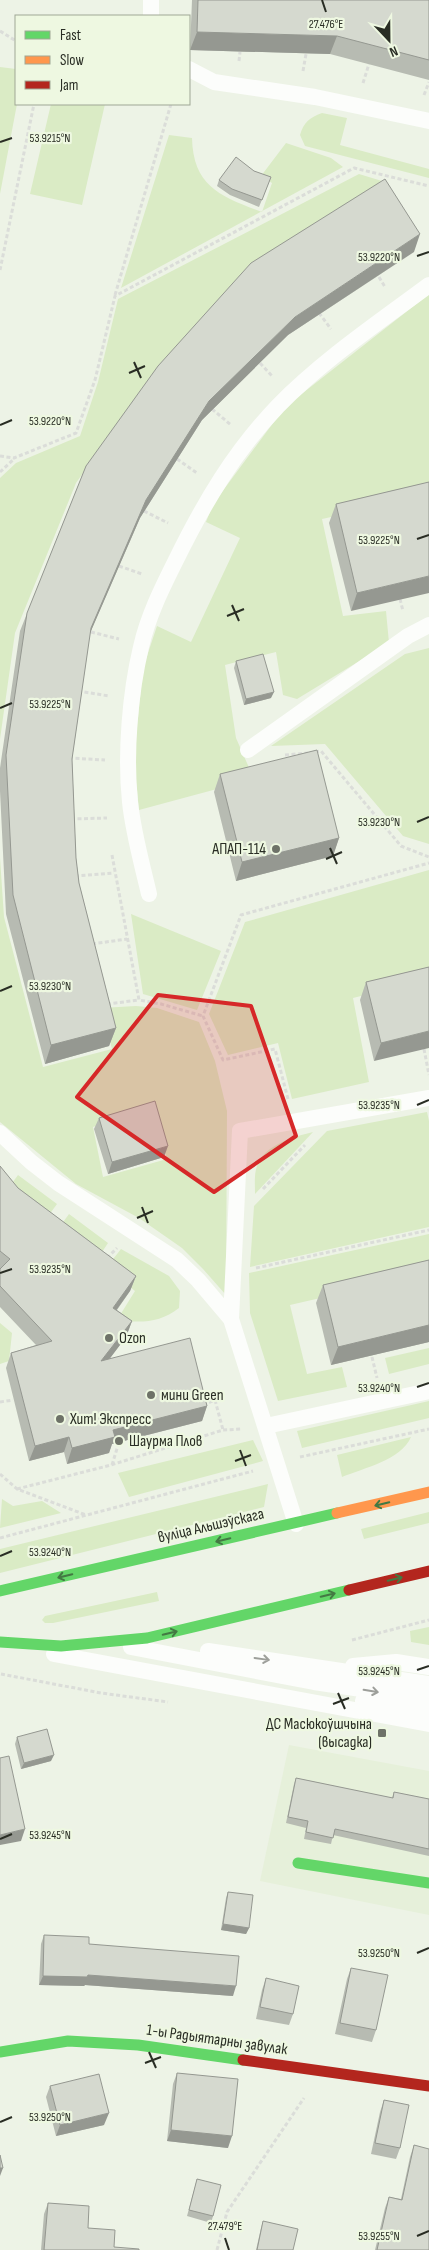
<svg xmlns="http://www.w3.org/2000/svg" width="429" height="2250" font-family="'Sofia Sans Condensed',sans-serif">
<rect width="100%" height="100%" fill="#edf3e6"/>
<path fill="#e6f0da" d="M289 1745 429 1771V1915L260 1881Z"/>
<path fill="#daebc5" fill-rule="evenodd" d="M0 67 16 69 17 104 0 194Z
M51 104H105L82 205 30 194Z
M322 113 347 118 340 145 429 169V178L305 146 300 135C304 122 309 118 322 113Z
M169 135 192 138C193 187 222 197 262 212L272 183 261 176 286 143 331 158 343 167 121 288Z
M359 174 382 181 144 387 76 483 15 633 0 739V478L16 463 80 436 98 382 118 299Z
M429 294V498L428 496 322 519 343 616 386 611 389 643 297 699 283 695 276 652 225 665 236 738 254 779 139 810 134 758 143 668 157 626 191 642 240 538 206 522 213 504 285 407Z
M429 648V844L403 836 325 744 271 746 405 654Z
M0 858 4 917 43 1067 112 1049 101 1008 136 1006 157 1008 199 1022 215 1061 227 1111 226 1295 203 1269 182 1248 139 1218 76 1184 0 1122ZM153 1109 167 1159 103 1177 93 1127Z
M429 870V979L353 998 369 1082 292 1099 278 1043 228 1055 209 1014 245 922Z
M131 914 221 951 197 1010 143 994Z
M427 1112 429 1121V1227L250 1267 254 1206 327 1131Z
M313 1132 255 1194C255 1185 254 1174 257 1166 265 1144 294 1137 313 1132Z
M18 1175 57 1204 46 1219 7 1190Z
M69 1214 108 1243 98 1258 58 1229Z
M429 1234V1273L290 1305 307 1374 342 1367 347 1387 278 1401 250 1313 249 1273Z
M121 1249 169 1276 180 1291 179 1308C160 1323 141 1323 117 1320L135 1291 106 1268Z
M0 1323 12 1333 9 1361 0 1364Z
M429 1348V1364L389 1374 385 1358Z
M429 1401V1418L302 1448 297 1431Z
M411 1437C401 1460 364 1468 342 1477L337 1455Z
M253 1440 263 1461 129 1497 118 1473Z
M268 1484 264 1507 0 1573V1549Z
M2 1499 13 1506 42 1501 61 1513 0 1528Z
M429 1512V1523L364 1539 361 1529Z
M157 1592 159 1601 53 1623H45L42 1620 45 1616Z
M429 1627V1645L411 1642 410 1631Z"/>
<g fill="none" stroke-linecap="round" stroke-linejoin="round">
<path stroke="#dbddd9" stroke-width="3" stroke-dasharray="4 2.5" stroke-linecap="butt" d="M0 31 16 41
M239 61 240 52
M303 71 306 54
M363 83 369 64
M424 95 429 82
M0 270 34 104
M379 277 385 287
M115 295 171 104
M319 313 331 329
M260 363 273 377
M212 409 231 425
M0 456 14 458 76 433 95 380 115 296 354 168 429 186
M177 459 197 473
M0 472 14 459
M144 511 168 523
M119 566 142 574
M400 599 403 611
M91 632 119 639
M78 691 109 696
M315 752 321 751 401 846 429 857
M285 755 308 753
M69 758 105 760
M71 819 107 818
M112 855 139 1000 161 1004 203 1016
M75 876 114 873
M92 944 127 939
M107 1004 139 1000
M424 1049 429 1075
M288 1099 275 1049 223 1060 203 1016 241 915 429 863
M263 1189 305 1145
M107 1258 117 1248
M256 1268 429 1230
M372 1357 377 1378
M0 1402 13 1400
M203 1405 215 1400 223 1430
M300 1457 429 1429
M112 1465 119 1442
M0 1474 17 1489 86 1515
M17 1489 111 1465 223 1430 241 1429
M0 1538 253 1471
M352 1640 429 1620
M1 1674 101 1693 168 1702
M217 2250 227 2212 304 2098"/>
<path stroke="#fcfdfb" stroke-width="16" d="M151 0V16
M189 69 214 82 315 97 429 121
M248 750 408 636 429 625
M149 894C142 864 133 832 130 802 125 754 130 693 141 647 148 616 162 588 176 560 204 503 234 452 278 406 323 360 378 323 429 285
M0 1133 31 1162 58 1183 177 1260 198 1280 231 1319
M266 1426 429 1391
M296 1524 231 1319 240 1131 429 1098
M131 1647 314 1682 429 1699
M208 1651 429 1684
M54 1654 429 1724
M353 1666 396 1662 429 1667
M363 1701 429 1712"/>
<path stroke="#63d668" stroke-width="11" d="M0 1591 337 1513
M0 1642 61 1646 147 1638 349 1590
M298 1863 429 1883
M0 2052 68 2041 138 2045 243 2060"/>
<path stroke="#ff974d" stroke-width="11" d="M337 1513 429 1492"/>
<path stroke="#b3261e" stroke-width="11" d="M349 1590 429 1571
M243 2060 429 2086"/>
</g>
<path fill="#b7bbb2" d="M192 0H429V80L330 54 190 50Z
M254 171 271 177 259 207 230 195 217 186 219 180Z
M414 252 288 335 202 420 140 518 90 633 72 759 76 858 79 883 116 1028 109 1046 45 1064 6 914 0 791V768L20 631 86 466Z
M429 482 351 611 329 523 336 504Z
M236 661 271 698 244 705 234 668Z
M220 774 339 838 333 856 236 881 214 792Z
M429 967 374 1061 360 1000 366 982Z
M99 1118 164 1157 108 1174 94 1129Z
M0 1166 18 1188 136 1276 130 1291 117 1310 132 1321 126 1337 109 1359 207 1406 202 1421 112 1444 109 1453 67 1464 64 1452 29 1461 6 1368 11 1353 36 1345 0 1307Z
M429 1260V1342L331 1365 316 1303 323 1285Z
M17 1737 51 1761 21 1769 15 1744Z
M296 1778 392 1798 394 1792 429 1799V1856L333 1835 331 1844 304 1839 306 1828 286 1823 294 1784Z
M228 1892 249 1928 246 1934 221 1930 226 1898Z
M44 1935 89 1944 233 1996 85 1985 84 1986 39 1985 41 1944Z
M351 1968 376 2030 372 2042 335 2034 347 1979Z
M266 1978 293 2014 289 2025 256 2019 262 1990Z
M177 2073 228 2148 167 2141 173 2084Z
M50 2086 104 2125 56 2136 46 2097Z
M384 2100 400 2148 396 2159 371 2154 380 2112Z
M414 2145 429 2250H375L385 2208 389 2197 401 2199 410 2157Z
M197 2179 213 2216 211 2223 187 2216Z
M48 2203 88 2228 114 2247 139 2250H41L44 2214Z
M263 2221 293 2250H256L261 2228Z"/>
<path fill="#959891" d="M197 32 337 36 330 54 190 50Z
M420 234 414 252 288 335 202 420 140 518 84 647 91 628 146 500 209 401 295 317Z
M429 576V593L351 611 357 593Z
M274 692 271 698 244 705 246 699Z
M339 838 333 856 236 881 242 862Z
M116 1028 109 1046 45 1064 51 1045Z
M429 1031V1048L374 1061 381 1043Z
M168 1146 164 1157 108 1174 112 1162Z
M136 1276 130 1291 107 1323 113 1308Z
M132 1321 126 1337 96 1377 101 1361Z
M429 1325V1342L331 1365 338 1347Z
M207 1406 202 1421 112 1444 109 1453 67 1464 72 1448 113 1430Z
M69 1437 64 1452 29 1461 35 1446Z
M54 1755 51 1761 21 1769 24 1763Z
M25 1829 21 1841 0 1845V1835Z
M223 1924 249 1928 246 1934 221 1930Z
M88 1975 236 1986 233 1996 85 1985 84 1986 39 1985 43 1976Z
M109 2113 104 2125 56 2136 60 2125Z
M171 2130 232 2136 228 2148 167 2141Z
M0 2168H3L0 2176Z"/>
<path fill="#d5d9cf" stroke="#959891" d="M198 0H429V60L337 36 197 32Z
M236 157 254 171 271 177 262 200 232 189 219 180Z
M385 179 420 234 295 317 209 401 146 500 91 628 72 759 76 858 79 883 116 1028 51 1045 13 895 6 755 27 613 86 466 158 366 251 263Z
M429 482V576L357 593 336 504Z
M263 654 274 692 246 699 236 661Z
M317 750 339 838 242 862 220 774Z
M429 967V1031L381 1043 366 982Z
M155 1101 168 1146 112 1162 99 1118Z
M0 1166 18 1188 136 1276 113 1308 132 1321 101 1361 190 1338 207 1406 113 1430 115 1437 72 1448 69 1437 35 1446 11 1353 52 1341 0 1286V1269L10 1259 0 1251Z
M429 1260V1325L338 1347 323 1285Z
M47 1729 54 1755 24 1763 17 1737Z
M9 1756 25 1829 0 1835V1758Z
M296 1778 393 1798 394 1792 429 1799V1849L335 1829 333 1838 306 1832 308 1821 288 1817Z
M228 1892 253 1895 249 1928 223 1924Z
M44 1935 89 1937V1944L239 1956 236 1986 88 1975 87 1977 43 1976Z
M351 1968 388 1975 376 2030 340 2023Z
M266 1978 299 1986 293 2014 260 2007Z
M177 2073 238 2079 232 2136 171 2130Z
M99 2074 109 2113 60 2125 50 2086Z
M384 2100 409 2105 400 2148 375 2143Z
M414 2145 429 2149V2250H377L389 2197 402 2200Z
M0 2155 3 2168H0Z
M197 2179 221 2185 213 2216 189 2210Z
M48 2203 89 2206 88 2228 115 2230 114 2247 139 2249V2250H44Z
M263 2221 298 2229 293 2250H257Z"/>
<defs><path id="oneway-shaft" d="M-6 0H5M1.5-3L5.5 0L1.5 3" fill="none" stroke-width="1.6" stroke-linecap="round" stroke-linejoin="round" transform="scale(1.25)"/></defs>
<g stroke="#437943">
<use href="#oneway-shaft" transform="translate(382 1504) rotate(166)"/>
<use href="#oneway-shaft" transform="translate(223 1540) rotate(167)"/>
<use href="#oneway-shaft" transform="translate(65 1576) rotate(167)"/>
<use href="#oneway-shaft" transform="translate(395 1579) rotate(-14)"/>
<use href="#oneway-shaft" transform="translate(328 1595) rotate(-14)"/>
<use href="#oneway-shaft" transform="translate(170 1633) rotate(-14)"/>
</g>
<g stroke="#9d9f9a">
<use href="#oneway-shaft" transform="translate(262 1659) rotate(8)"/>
<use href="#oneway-shaft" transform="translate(371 1691) rotate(9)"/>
</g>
<path fill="#d62828" fill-opacity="0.2" stroke="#d62828" stroke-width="4" stroke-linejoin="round" d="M158 995 251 1006 296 1136 214 1192 77 1097Z"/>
<path fill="none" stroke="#292d24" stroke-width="2" d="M322 0 326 12M0 142 12 138M417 256 429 252M134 362 141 378M129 373 145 366M0 425 12 420M417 539 429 535M232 605 239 621M227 616 244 609M0 708 12 703M417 822 429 817M330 848 337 864M326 859 342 852M0 991 12 986M417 1105 429 1100M142 1207 148 1223M137 1218 153 1211M0 1273 12 1269M417 1387 429 1383M240 1450 246 1466M235 1461 251 1455M0 1556 12 1551M417 1670 429 1666M338 1693 345 1709M333 1704 349 1698M0 1839 12 1834M417 1953 429 1948M149 2052 156 2068M145 2063 161 2057M0 2122 12 2117M417 2236 429 2231M225 2238 229 2250"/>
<g fill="#6e7268" stroke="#eef8e1" stroke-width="2">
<circle cx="276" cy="849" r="5"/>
<circle cx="109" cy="1338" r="5"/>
<circle cx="151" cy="1395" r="5"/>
<circle cx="60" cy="1419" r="5"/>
<circle cx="119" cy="1441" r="5"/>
<rect x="377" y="1728" width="10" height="10" rx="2.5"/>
</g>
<g text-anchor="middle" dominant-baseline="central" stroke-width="4.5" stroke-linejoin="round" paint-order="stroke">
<g font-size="16" fill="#292d24" stroke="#eef8e1" text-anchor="start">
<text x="266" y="849" text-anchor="end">АПАП-114</text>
<text x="119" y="1338">Ozon</text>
<text x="161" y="1395">мини Green</text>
<text x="70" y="1419">Хит! Экспресс</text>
<text x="129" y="1441">Шаурма Плов</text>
<text x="372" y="1724" text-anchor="end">ДС Масюкоўшчына<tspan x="372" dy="18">(высадка)</tspan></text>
</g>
<g font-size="16" fill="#292d24" stroke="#eef8e1">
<text transform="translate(211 1526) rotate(-13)">вуліца Альшэўскага</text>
<text transform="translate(217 2040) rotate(8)">1-ы Радыятарны завулак</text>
</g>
</g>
<g font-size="12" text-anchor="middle" fill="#292d24" stroke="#eef8e1" stroke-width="4.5" stroke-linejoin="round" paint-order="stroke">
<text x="326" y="28">27.476°E</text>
<text x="50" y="142">53.9215°N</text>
<text x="379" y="261">53.9220°N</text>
<text x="50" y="425">53.9220°N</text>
<text x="379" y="544">53.9225°N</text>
<text x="50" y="708">53.9225°N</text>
<text x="379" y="826">53.9230°N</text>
<text x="50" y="990">53.9230°N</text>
<text x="379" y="1109">53.9235°N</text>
<text x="50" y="1273">53.9235°N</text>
<text x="379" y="1392">53.9240°N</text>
<text x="50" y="1556">53.9240°N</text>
<text x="379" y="1675">53.9245°N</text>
<text x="50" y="1839">53.9245°N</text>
<text x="379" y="1957">53.9250°N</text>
<text x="50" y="2121">53.9250°N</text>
<text x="225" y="2230">27.479°E</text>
<text x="379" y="2240">53.9255°N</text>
</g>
<rect x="15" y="15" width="175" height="90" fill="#eef8e1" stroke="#9fa795"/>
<rect x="25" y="31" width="25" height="8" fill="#63d668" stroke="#9fa795"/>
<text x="60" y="40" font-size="15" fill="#292d24">Fast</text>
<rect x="25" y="56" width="25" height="8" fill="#ff974d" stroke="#9fa795"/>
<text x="60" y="65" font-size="15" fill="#292d24">Slow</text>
<rect x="25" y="81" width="25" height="8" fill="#b3261e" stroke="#9fa795"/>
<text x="60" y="90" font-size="15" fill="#292d24">Jam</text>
<g transform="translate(389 40) rotate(158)" stroke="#eef8e1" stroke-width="4" paint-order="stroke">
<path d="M0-4L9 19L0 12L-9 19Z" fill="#292d24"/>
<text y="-8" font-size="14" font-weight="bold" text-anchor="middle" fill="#292d24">N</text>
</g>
</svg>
